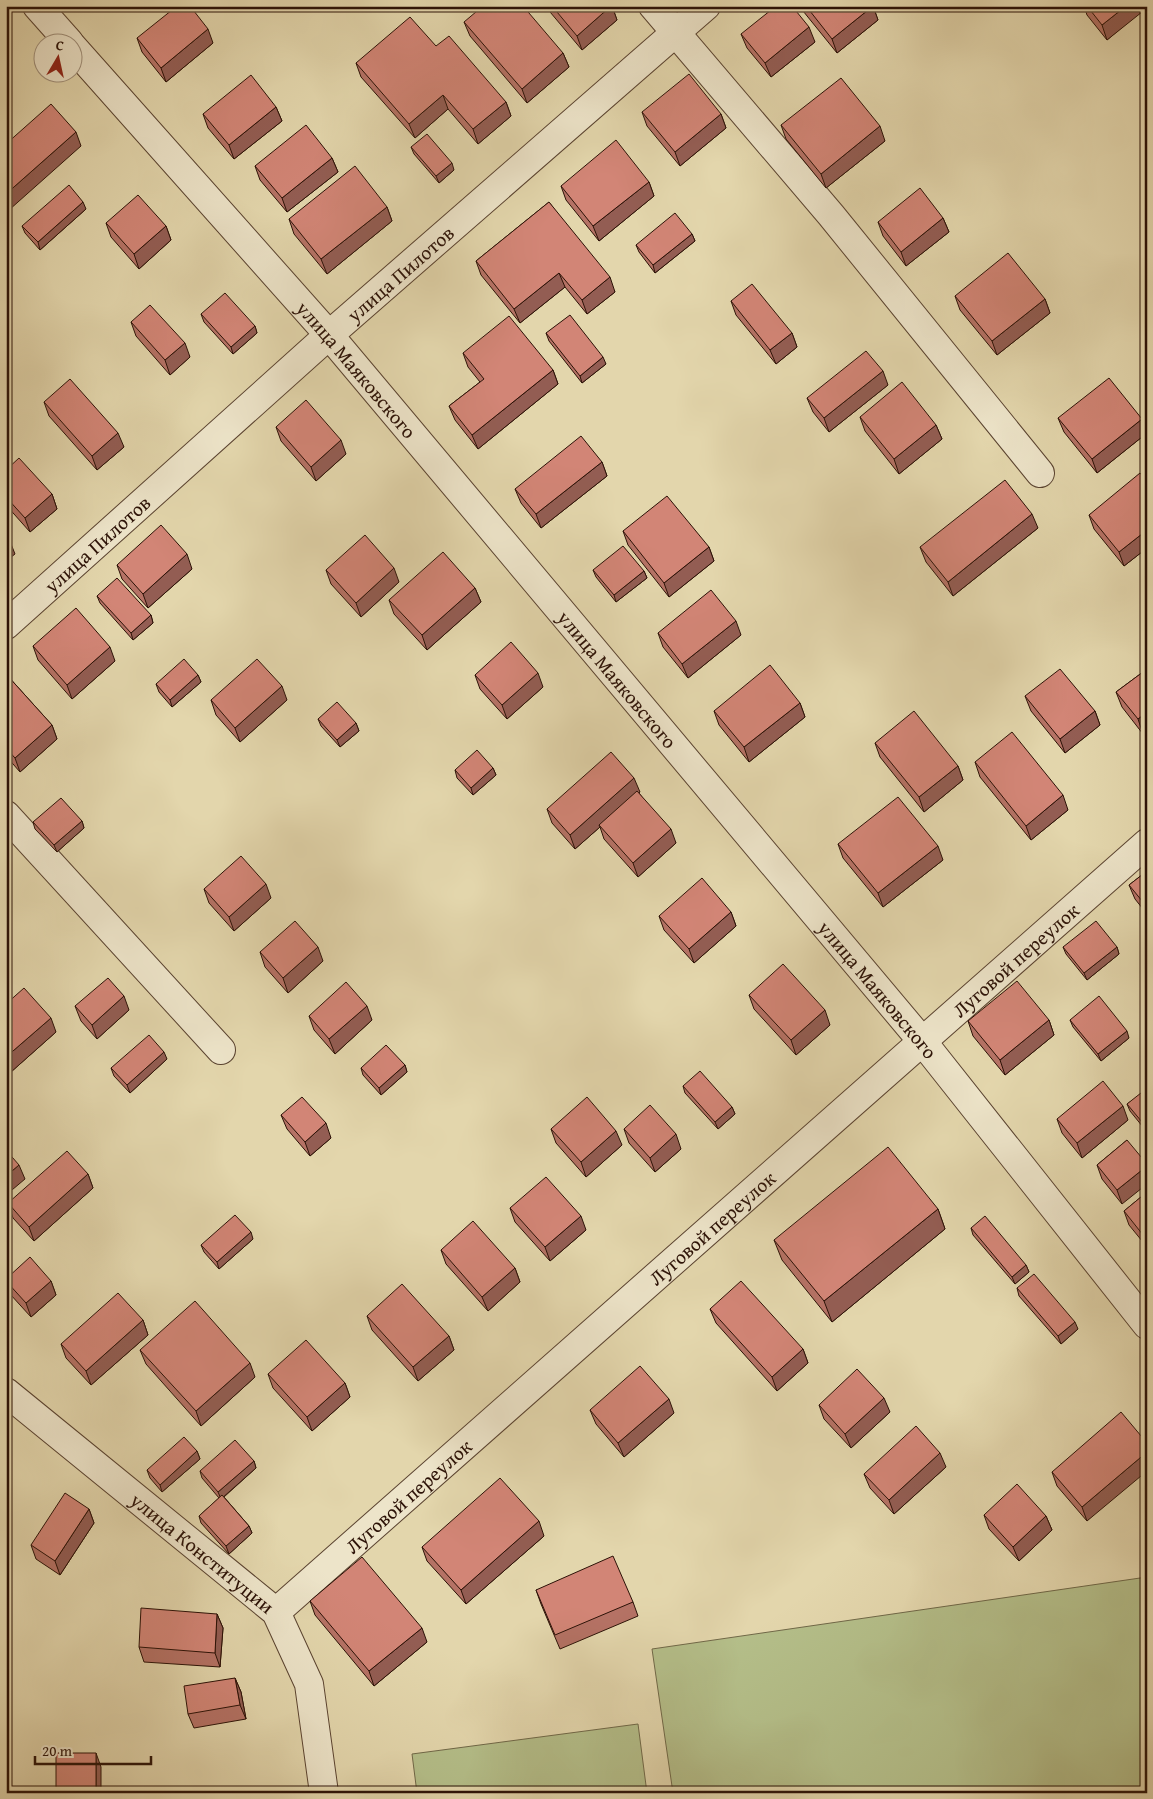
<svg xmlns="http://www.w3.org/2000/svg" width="1153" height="1799" font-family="'Gentium Book Plus',serif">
<rect width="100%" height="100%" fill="#e3d6ac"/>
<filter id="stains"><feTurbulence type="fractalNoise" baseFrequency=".004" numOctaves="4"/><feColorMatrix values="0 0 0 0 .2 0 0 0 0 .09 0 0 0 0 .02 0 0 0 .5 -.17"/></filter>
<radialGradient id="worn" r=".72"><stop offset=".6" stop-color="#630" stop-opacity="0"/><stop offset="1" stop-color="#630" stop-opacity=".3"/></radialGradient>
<path fill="#b4be89" stroke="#706848" d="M1147 1577V1793H673L652 1649Z
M638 1724 647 1793H417L412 1754Z"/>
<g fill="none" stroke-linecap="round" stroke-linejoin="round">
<g stroke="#5a4330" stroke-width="30">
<g id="minor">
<path d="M37 6 69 42"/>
<path d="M653 6 831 215 1040 473"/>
<path id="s1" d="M72 46 329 335 922 1041 1147 1325"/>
<path id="s2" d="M6 625 329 335 706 6"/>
<path d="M6 815 221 1050"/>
<path id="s3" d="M6 1392 276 1612 309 1684 324 1793"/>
<path id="s4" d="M276 1612 1147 843"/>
</g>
</g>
<use href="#minor" stroke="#ede4c9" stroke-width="28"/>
</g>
<path fill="#b57265" stroke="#2c1207" d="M545 6H612L617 20 582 50Z
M799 6H873L878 20 837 53Z
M1084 6H1147L1107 40 1087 15Z
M464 22 563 53 569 67 527 103 470 36Z
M741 34 815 42 771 77 747 48Z
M137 38 213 43 166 82 142 52Z
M436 46 506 102 511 116 478 144 448 109 415 138 361 77 356 63Z
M276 107 282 121 234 159 208 128 203 114Z
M642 112 721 114 726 128 680 166 647 126Z
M781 125 885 141 826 188 786 139Z
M411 147 454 170 439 183 414 154Z
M332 158 338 172 287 212 260 180 255 166Z
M649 182 654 196 599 241 566 200 561 186Z
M549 202 615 292 587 314 565 287 520 323 481 275 476 261Z
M387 207 392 221 327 274 294 234 289 219Z
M86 209 40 250 25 233 22 226Z
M943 218 949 232 906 266 883 236 878 222Z
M106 223 166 226 171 240 139 269 111 237Z
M692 234 695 241 655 273 639 252 636 245Z
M955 296 1045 299 1050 313 997 355 960 310Z
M731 301 792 333 797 347 776 364 736 315Z
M201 314 255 326 257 333 233 354 204 322Z
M131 322 190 357 170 375 136 336Z
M546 333 606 364 582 383 549 341Z
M463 353 553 370 558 384 478 449 455 420 449 406 480 382 468 367Z
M888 385 829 432 813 412 807 398Z
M44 402 124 447 97 470 49 416Z
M860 417 936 425 942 439 899 474 865 431Z
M1058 418 1147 433 1097 473 1064 432Z
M276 427 346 454 316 481 281 441Z
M602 462 607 476 541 528 521 503 515 489Z
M6 470 52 494 57 509 30 532 6 505Z
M1147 481V548L1124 566 1094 529 1089 515Z
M1038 528 953 596 926 562 920 547Z
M623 531 709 547 714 561 669 597 628 545Z
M117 565 192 569 148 608 122 579Z
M326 570 399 582 361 617 331 584Z
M593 570 644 571 647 578 616 602 596 577Z
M475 588 481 602 427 650 394 614 389 600Z
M97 596 151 615 153 623 133 640 100 603Z
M658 633 741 635 688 678 663 647Z
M33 646 115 661 72 699 38 660Z
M1147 669V731L1143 734 1122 707 1116 692Z
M6 674 52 725 57 739 20 772 6 756Z
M198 675 201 682 172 707 159 692 156 684Z
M475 675 543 687 507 719 480 689Z
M1025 696 1095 711 1100 725 1065 753 1031 711Z
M211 700H287L240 742 216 715Z
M800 703 805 717 749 762 719 725 714 711Z
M318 719 356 723 359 731 340 747 321 726Z
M875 743 958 766 963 780 924 812 880 757Z
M975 762 1068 810 1031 840 980 777Z
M493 768 496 775 473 795 457 778 455 770Z
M640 792 639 793 676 843 638 877 604 839 600 827 575 849 552 823 547 809Z
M82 821 84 828 57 852 35 829 33 822Z
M838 844 943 860 883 907 843 858Z
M1147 871V914L1135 899 1129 885Z
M204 889 271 898 234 931 209 903Z
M731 912 736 926 694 963 664 930 659 916Z
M1063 947H1117L1119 954 1087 980 1066 954Z
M260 952 323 961 288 993 265 967Z
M749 995 830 1025 796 1055 754 1009Z
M6 1004 56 1032 11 1072 6 1067Z
M75 1006 129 1010 97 1039 81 1021Z
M309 1016 372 1020 335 1054 314 1030Z
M1049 1020 1054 1035 1005 1075 973 1036 968 1021Z
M1070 1020 1129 1038 1101 1061 1073 1027Z
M167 1059 130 1093 114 1076 111 1068Z
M405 1065 407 1072 381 1095 363 1075 361 1068Z
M683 1086 732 1107 735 1114 718 1129 685 1093Z
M1147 1090V1132L1130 1111 1127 1104Z
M281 1115 331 1138 310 1156 287 1129Z
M1057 1119 1128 1120 1082 1158 1062 1133Z
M551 1129 622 1145 586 1177 556 1143Z
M624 1129 681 1149 655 1172 629 1143Z
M1127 1140 1122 1204 1102 1179 1097 1165Z
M88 1174 93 1188 34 1241 13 1218 8 1203Z
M1147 1192V1247L1129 1225 1124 1211Z
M510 1208 586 1230 550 1261 515 1222Z
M938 1209 945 1229 832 1322 782 1260 774 1240Z
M971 1228 1026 1265 1029 1272 1015 1284 973 1235Z
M253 1239 219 1269 204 1252 201 1245Z
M441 1250 515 1268 520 1282 488 1311 446 1264Z
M6 1279 51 1281 56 1295 31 1317 10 1294 6 1283Z
M1017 1288 1078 1329 1061 1344 1019 1296Z
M710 1309 803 1349 808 1363 777 1391 716 1323Z
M367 1316 449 1336 454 1350 418 1381 372 1330Z
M143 1320 148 1335 91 1385 66 1358 61 1344Z
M140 1350 255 1377 201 1426 146 1364Z
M268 1374 345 1383 350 1397 312 1431 273 1388Z
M819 1405 890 1412 851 1448 824 1419Z
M590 1410 674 1413 624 1457 596 1424Z
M1147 1443 1087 1521 1057 1486 1052 1472Z
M197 1451 200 1459 162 1492 150 1478 147 1470Z
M254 1461 256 1468 224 1497 249 1526 252 1533 229 1554 201 1523 199 1516 219 1498 202 1478 200 1471Z
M946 1467 894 1514 870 1488 864 1474Z
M89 1509 94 1523 60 1575 36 1559 31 1545Z
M984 1515 1046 1516 1052 1530 1019 1561 989 1529Z
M544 1536 466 1604 427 1561 422 1547Z
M536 1590 633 1602 638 1616 560 1649 541 1604Z
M310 1601 427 1642 374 1686 315 1615Z
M217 1614 223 1628 220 1667 144 1662 139 1647Z
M235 1678 241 1692 246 1719 194 1728 188 1714Z"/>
<path fill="#935d53" stroke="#2c1207" d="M611 6H612L617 20 582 50 577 36Z
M873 6 878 20 837 53 832 39Z
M1126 6H1147V8L1107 40 1102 25Z
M809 27 815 42 771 77 765 63Z
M208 29 213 43 166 82 161 68Z
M563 53 569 67 527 103 522 89Z
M443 95 448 109 415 138 409 124Z
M506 102 511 116 478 144 473 129Z
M276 107 282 121 234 159 229 145Z
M721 114 726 128 680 166 675 152Z
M880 126 885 141 826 188 821 174Z
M76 132 81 146 9 210 6 202V194Z
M332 158 338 172 287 212 282 198Z
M452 163 454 170 439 183 436 176Z
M649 182 654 196 599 241 593 226Z
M83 202 86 209 40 250 38 242Z
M387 207 392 221 327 274 321 259Z
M943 218 949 232 906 266 901 252Z
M166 226 171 240 139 269 134 254Z
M692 234 695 241 655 273 653 265Z
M559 273 565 287 520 323 514 309Z
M610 277 615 292 587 314 582 300Z
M1045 299 1050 313 997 355 992 341Z
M255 326 257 333 233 354 231 347Z
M792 333 797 347 776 364 770 350Z
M185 343 190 357 170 375 165 360Z
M603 357 606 364 582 383 580 376Z
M553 370 558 384 478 449 472 435Z
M883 371 888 385 829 432 824 418Z
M1142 419 1147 433 1097 473 1092 459Z
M936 425 942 439 899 474 894 459Z
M118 433 124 447 97 470 92 456Z
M341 440 346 454 316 481 311 467Z
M602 462 607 476 541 528 536 514Z
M52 494 57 509 30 532 25 518Z
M1032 514 1038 528 953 596 948 582Z
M1147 530V548L1124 566 1119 552Z
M9 539 15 554 6 561V542Z
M709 547 714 561 669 597 664 583Z
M187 554 192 569 148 608 143 594Z
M394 568 399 582 361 617 356 603Z
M644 571 647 578 616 602 614 595Z
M475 588 481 602 427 650 422 635Z
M151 615 153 623 133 640 131 633Z
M736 621 741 635 688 678 682 664Z
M110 647 115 661 72 699 67 685Z
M538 673 543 687 507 719 502 705Z
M198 675 201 682 172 707 170 700Z
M282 686 287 700 240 742 235 728Z
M800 703 805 717 749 762 744 747Z
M1095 711 1100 725 1065 753 1060 739Z
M1147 712V731L1143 734 1138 719Z
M356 723 359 731 340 747 337 740Z
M52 725 57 739 20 772 15 758Z
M958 766 963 780 924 812 919 797Z
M493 768 496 775 473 795 471 788Z
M634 778 640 792 601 826 599 825 600 827 575 849 570 835Z
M1063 795 1068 810 1031 840 1026 826Z
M82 821 84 828 57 852 54 845Z
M671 829 676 843 638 877 633 863Z
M938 846 943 860 883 907 878 893Z
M266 884 271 898 234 931 229 917Z
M731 912 736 926 694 963 689 949Z
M318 947 323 961 288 993 283 978Z
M1117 947 1119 954 1087 980 1084 973Z
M124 996 129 1010 97 1039 92 1025Z
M367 1006 372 1020 335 1054 329 1039Z
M825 1010 830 1025 796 1055 791 1040Z
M51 1018 56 1032 11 1072 6 1057Z
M1049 1020 1054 1035 1005 1075 1000 1060Z
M1127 1031 1129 1038 1101 1061 1098 1054Z
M164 1052 167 1059 130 1093 127 1085Z
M405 1065 407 1072 381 1095 379 1088Z
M1123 1106 1128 1120 1082 1158 1077 1143Z
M732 1107 735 1114 718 1129 715 1122Z
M326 1123 331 1138 310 1156 305 1142Z
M616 1131 622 1145 586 1177 581 1162Z
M676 1134 681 1149 655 1172 650 1158Z
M19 1165 25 1179 6 1195V1176Z
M1147 1166V1184L1122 1204 1117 1190Z
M88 1174 93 1188 34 1241 29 1227Z
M938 1209 945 1229 832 1322 824 1301Z
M581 1216 586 1230 550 1261 545 1247Z
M251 1232 253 1239 219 1269 217 1262Z
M1026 1265 1029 1272 1015 1284 1012 1277Z
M515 1268 520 1282 488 1311 482 1297Z
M51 1281 56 1295 31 1317 26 1303Z
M143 1320 148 1335 91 1385 86 1371Z
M1075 1322 1078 1329 1061 1344 1058 1336Z
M449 1336 454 1350 418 1381 413 1367Z
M803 1349 808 1363 777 1391 772 1377Z
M250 1363 255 1377 201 1426 196 1411Z
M345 1383 350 1397 312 1431 307 1417Z
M884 1398 890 1412 851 1448 845 1434Z
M669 1399 674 1413 624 1457 618 1443Z
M197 1451 200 1459 162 1492 160 1485Z
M1147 1452V1471L1087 1521 1082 1507Z
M940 1453 946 1467 894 1514 889 1500Z
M254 1461 256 1468 221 1499 218 1492Z
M89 1509 94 1523 60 1575 55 1561Z
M1046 1516 1052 1530 1019 1561 1013 1547Z
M539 1521 544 1536 466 1604 461 1590Z
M249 1526 252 1533 229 1554 226 1546Z
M217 1614 223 1628 220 1667 215 1653Z
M422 1628 427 1642 374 1686 369 1671Z
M235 1678 241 1692 246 1719 240 1705Z
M96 1753 101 1767V1793H96Z"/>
<path fill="#d28576" stroke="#2c1207" d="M177 6H190L208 29 161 68 137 38Z
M483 6H523L563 53 522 89 464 22Z
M552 6H611L577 36Z
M776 6H792L809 27 765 63 741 34Z
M806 6H873L832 39Z
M1087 6H1126L1102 25Z
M410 17 436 46 449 36 506 102 473 129 443 95 409 124 356 63Z
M689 74 721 114 675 152 642 112Z
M251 75 276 107 229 145 203 114Z
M841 78 880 126 821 174 781 125Z
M51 104 76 132 6 194V144Z
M306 125 332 158 282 198 255 166Z
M427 134 452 163 436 176 411 147Z
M616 140 649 182 593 226 561 186Z
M355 166 387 207 321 259 289 219Z
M69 185 83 202 38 242 22 226Z
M920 188 943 218 901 252 878 222Z
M138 195 166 226 134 254 106 223Z
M549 202 610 277 582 300 559 273 514 309 476 261Z
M675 213 692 234 653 265 636 245Z
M1008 253 1045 299 992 341 955 296Z
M752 284 792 333 770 350 731 301Z
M225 293 255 326 231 347 201 314Z
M150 305 185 343 165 360 131 322Z
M570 315 603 357 580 376 546 333Z
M509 316 553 370 472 435 449 406 484 379 463 353Z
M866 351 883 371 824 418 807 398Z
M1109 378 1142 419 1092 459 1058 418Z
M70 379 118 433 92 456 44 402Z
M902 382 936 425 894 459 860 417Z
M306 400 341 440 311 467 276 427Z
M581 436 602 462 536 514 515 489Z
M19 458 52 494 25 518 6 497V470Z
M1140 473 1147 481V530L1119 552 1089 515Z
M1005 480 1032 514 948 582 920 547Z
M667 496 709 547 664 583 623 531Z
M161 525 187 554 143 594 117 565Z
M365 535 394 568 356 603 326 570Z
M6 536 9 539 6 542Z
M623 546 644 571 614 595 593 570Z
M443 552 475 588 422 635 389 600Z
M117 578 151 615 131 633 97 596Z
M711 590 736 621 682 664 658 633Z
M76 608 110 647 67 685 33 646Z
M511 642 538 673 502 705 475 675Z
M184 659 198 675 170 700 156 684Z
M257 659 282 686 235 728 211 700Z
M770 665 800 703 744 747 714 711Z
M1060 669 1095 711 1060 739 1025 696Z
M1147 669V712L1138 719 1116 692Z
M6 674 52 725 15 758 6 748Z
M337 702 356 723 337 740 318 719Z
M914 711 958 766 919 797 875 743Z
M1012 732 1063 795 1026 826 975 762Z
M477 750 493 768 471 788 455 770Z
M611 752 634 778 570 835 547 809Z
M637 791 671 829 633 863 599 825Z
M898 797 938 846 878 893 838 844Z
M61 798 82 821 54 845 33 822Z
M241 856 266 884 229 917 204 889Z
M1147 871V907L1129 885Z
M702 878 731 912 689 949 659 916Z
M295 921 318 947 283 978 260 952Z
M1096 921 1117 947 1084 973 1063 947Z
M783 964 825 1010 791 1040 749 995Z
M108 978 124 996 92 1025 75 1006Z
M1017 981 1049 1020 1000 1060 968 1021Z
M346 982 367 1006 329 1039 309 1016Z
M24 988 51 1018 6 1057V1004Z
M1099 996 1127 1031 1098 1054 1070 1020Z
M149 1035 164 1052 127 1085 111 1068Z
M386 1045 405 1065 379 1088 361 1068Z
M700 1071 732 1107 715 1122 683 1086Z
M1103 1081 1123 1106 1077 1143 1057 1119Z
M1146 1089 1147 1090V1128L1127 1104Z
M302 1097 326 1123 305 1142 281 1115Z
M587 1097 616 1131 581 1162 551 1129Z
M650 1105 676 1134 650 1158 624 1129Z
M1127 1140 1147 1164V1166L1117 1190 1097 1165Z
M888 1147 938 1209 824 1301 774 1240Z
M6 1150 19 1165 6 1176Z
M67 1151 88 1174 29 1227 8 1203Z
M546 1177 581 1216 545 1247 510 1208Z
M1147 1192V1240L1124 1211Z
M235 1215 251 1232 217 1262 201 1245Z
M985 1216 1026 1265 1012 1277 971 1228Z
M473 1221 515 1268 482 1297 441 1250Z
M30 1257 51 1281 26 1303 6 1281V1279Z
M1034 1274 1075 1322 1058 1336 1017 1288Z
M741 1281 803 1349 772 1377 710 1309Z
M402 1284 449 1336 413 1367 367 1316Z
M118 1293 143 1320 86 1371 61 1344Z
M195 1301 250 1363 196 1411 140 1350Z
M306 1340 345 1383 307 1417 268 1374Z
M640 1366 669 1399 618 1443 590 1410Z
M857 1369 884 1398 845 1434 819 1405Z
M1121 1412 1147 1443V1452L1082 1507 1052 1472Z
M916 1426 940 1453 889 1500 864 1474Z
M184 1437 197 1451 160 1485 147 1470Z
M235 1440 254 1461 218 1492 200 1471Z
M500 1478 539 1521 461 1590 422 1547Z
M1017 1484 1046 1516 1013 1547 984 1515Z
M65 1493 89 1509 55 1561 31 1545Z
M222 1495 249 1526 226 1546 199 1516Z
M613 1556 633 1602 555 1635 536 1590Z
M362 1557 422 1628 369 1671 310 1601Z
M141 1608 217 1614 215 1653 139 1647Z
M235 1678 240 1705 188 1714 184 1686Z
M56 1753H96V1793H56Z"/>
<g text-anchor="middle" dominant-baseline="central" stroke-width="4.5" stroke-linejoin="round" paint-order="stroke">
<g font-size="20" fill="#2c1207" stroke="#ede4c9">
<text stroke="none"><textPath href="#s2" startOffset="528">улица Пилотов</textPath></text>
<text stroke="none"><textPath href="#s1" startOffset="431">улица Маяковского</textPath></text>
<text stroke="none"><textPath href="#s2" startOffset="122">улица Пилотов</textPath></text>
<text stroke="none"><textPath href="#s1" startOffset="836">улица Маяковского</textPath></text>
<text stroke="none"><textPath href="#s4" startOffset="986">Луговой переулок</textPath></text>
<text stroke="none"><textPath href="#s1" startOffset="1241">улица Маяковского</textPath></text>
<text stroke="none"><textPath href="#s4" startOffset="581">Луговой переулок</textPath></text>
<text stroke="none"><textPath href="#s4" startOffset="176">Луговой переулок</textPath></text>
<text stroke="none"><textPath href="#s3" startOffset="254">улица Конституции</textPath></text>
</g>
</g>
<rect width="1153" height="1799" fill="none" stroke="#e3d6ac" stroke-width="25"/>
<rect x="8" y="8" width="1138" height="1784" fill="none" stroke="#2c1207" stroke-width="2.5"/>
<rect x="12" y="12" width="1128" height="1774" fill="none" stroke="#2c1207"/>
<g transform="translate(58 58) rotate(9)"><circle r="24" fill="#ede4c9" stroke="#a0907b"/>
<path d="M0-4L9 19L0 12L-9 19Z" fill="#8f2418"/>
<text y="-8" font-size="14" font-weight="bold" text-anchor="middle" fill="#2c1207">С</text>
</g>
<path d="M35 1756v8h116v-8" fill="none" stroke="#2c1207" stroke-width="2.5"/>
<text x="42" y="1756" font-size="15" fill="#2c1207" stroke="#ede4c9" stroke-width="4" paint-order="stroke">20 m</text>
<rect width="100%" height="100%" filter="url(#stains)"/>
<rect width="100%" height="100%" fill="url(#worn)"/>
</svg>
